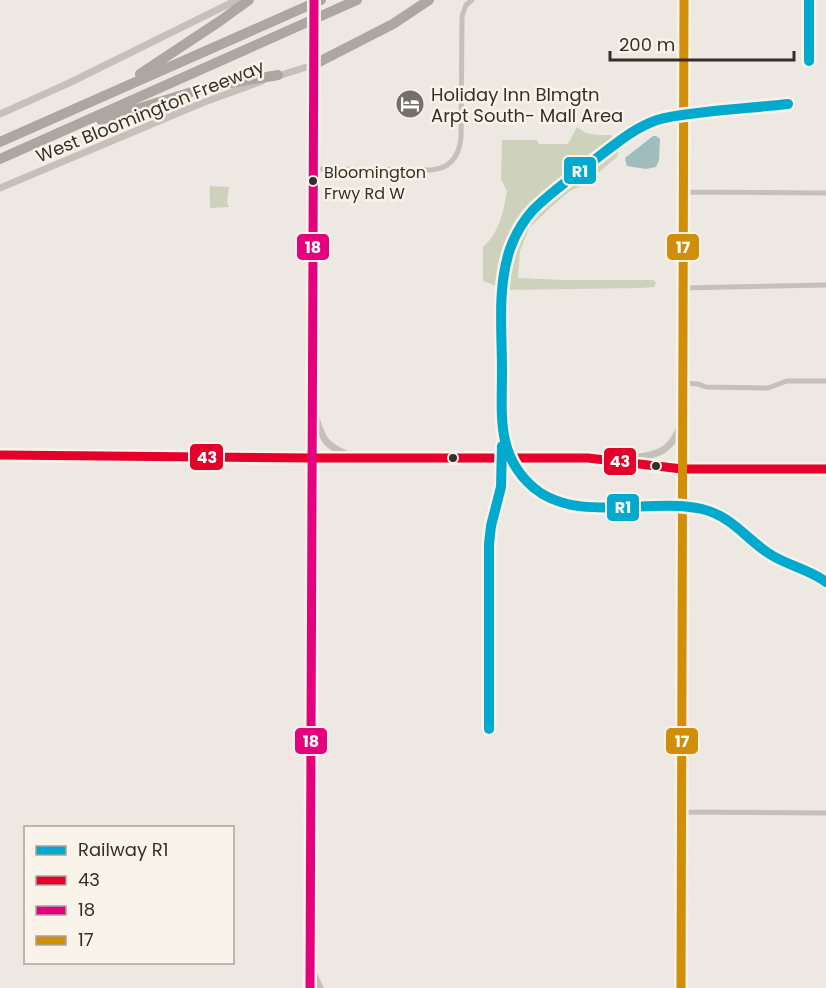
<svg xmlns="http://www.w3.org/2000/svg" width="826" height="988" font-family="Poppins,sans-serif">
<rect width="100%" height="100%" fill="#eee8e2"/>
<path fill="#ced2bd" d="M577 127 586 133 597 135H611L620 146 617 157 585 184 570 191 551 207 529 228 520 251 518 278 564 280H653L656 283 654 287 640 288 507 290 483 281V247C500 232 503 212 507 191L501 180 502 140H537L539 144H568Z
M210 186 229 187 227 202 229 207 210 208Z"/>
<path fill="#a0bdbe" d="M653 136H656L660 139 659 160 656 167 646 169 627 166 625 158Z"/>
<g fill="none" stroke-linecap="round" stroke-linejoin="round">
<path stroke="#c6c0bb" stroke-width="5" d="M312 169 430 170C450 169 459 157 461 138L462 16 466 5 472 0
M683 192 826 193
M682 288 826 285
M682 383 698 384 706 387 768 388 787 381H826
M681 812 826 813
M681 988 684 0"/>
<path stroke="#c6c0bb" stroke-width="7" d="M275 77 313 65
M0 114 69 83 237 0
M0 188 202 103 262 81
M314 412C323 439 322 444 350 456
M0 455 311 458H588L682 469H826
M625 459C656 455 672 454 682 421
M311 968 320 988
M310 988 313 39"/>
<path stroke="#ada7a1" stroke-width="10" d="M313 65 393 24 429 0
M140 74 220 21 249 0
M101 120 208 87 278 75
M0 142 321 0
M0 159 357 0"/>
<path stroke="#c6c0bb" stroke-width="7" d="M313 39 314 0"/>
<g stroke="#f9f3ea" stroke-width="14">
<path id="bus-1" d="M0 455 311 458H588L682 469H826"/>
</g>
<g stroke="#f9f3ea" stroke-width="14">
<path id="bus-2" d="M310 988 314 0"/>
</g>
<g stroke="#f9f3ea" stroke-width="14">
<path id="bus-3" d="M681 988 684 0"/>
</g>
<use href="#bus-1" stroke="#e4002b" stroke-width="9"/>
<use href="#bus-2" stroke="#e5007d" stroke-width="9"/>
<use href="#bus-3" stroke="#d18e08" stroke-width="9"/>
<g stroke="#f9f3ea" stroke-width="15">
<path id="rail-1" d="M809 61V0
M788 104C760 107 733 109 706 112 690 114 673 115 657 120 631 129 611 148 589 164 570 179 550 193 533 210 523 221 515 235 510 249 497 287 502 331 502 371 502 415 496 456 534 488 577 524 651 497 702 509 734 517 747 541 773 556 790 566 810 570 826 582
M489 729V544L491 526 501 487 502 446"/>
</g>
<use href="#rail-1" stroke="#00a9ce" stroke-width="10"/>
</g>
<defs>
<g id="hotel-disc" transform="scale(1.5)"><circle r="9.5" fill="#776f6a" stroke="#f9f3ea"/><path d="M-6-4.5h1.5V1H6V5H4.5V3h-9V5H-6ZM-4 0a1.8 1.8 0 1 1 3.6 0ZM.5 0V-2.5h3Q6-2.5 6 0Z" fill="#fff"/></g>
</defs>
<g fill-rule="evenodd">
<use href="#hotel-disc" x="410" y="104"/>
</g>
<g fill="#372e29" stroke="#f9f3ea" stroke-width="2">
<circle cx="313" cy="181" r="5"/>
<circle cx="453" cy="458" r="5"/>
<circle cx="656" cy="466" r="5"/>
</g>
<g text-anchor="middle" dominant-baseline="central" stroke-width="5" stroke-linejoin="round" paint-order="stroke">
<g font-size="16" fill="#372e29" stroke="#f9f3ea" text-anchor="start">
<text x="324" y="172">Bloomington<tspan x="324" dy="21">Frwy Rd W</tspan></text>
</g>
<g font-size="18" fill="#372e29" stroke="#f9f3ea" text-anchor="start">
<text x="431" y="94">Holiday Inn Blmgtn<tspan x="431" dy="21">Arpt South- Mall Area</tspan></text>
</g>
<g font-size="18" fill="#372e29" stroke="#f9f3ea">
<text transform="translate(150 111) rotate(-22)">West Bloomington Freeway</text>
</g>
</g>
<g stroke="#f9f3ea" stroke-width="2">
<rect x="563" y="156" width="34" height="29" rx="6" fill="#00a9ce"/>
<rect x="296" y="233" width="34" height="28" rx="6" fill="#e5007d"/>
<rect x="666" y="233" width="34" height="28" rx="6" fill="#d18e08"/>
<rect x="189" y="443" width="35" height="28" rx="6" fill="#e4002b"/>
<rect x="603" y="447" width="34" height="29" rx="6" fill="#e4002b"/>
<rect x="606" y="493" width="34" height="29" rx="6" fill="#00a9ce"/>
<rect x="294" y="727" width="34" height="28" rx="6" fill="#e5007d"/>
<rect x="665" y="727" width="34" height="28" rx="6" fill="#d18e08"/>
</g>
<g font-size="16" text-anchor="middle" font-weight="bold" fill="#fff">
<text x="580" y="177">R1</text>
<text x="313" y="253">18</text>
<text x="683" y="253">17</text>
<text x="207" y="463">43</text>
<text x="620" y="467">43</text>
<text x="623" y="513">R1</text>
<text x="311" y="747">18</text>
<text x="682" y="747">17</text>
</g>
<rect x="24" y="826" width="210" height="138" fill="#f9f3ea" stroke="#aba49d" stroke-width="1.5"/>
<rect x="36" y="846" width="30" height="9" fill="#00a9ce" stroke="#aba49d" stroke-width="1.5"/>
<text x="78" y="856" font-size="18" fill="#372e29">Railway R1</text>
<rect x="36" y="876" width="30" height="9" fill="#e4002b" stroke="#aba49d" stroke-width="1.5"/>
<text x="78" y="886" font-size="18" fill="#372e29">43</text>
<rect x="36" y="906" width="30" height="9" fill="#e5007d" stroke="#aba49d" stroke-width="1.5"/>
<text x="78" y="916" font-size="18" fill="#372e29">18</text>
<rect x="36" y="936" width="30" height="9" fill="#d18e08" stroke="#aba49d" stroke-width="1.5"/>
<text x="78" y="946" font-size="18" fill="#372e29">17</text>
<path d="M610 51v9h184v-9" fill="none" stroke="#372e29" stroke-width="3"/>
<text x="619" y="51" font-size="18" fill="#372e29" stroke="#f9f3ea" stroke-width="4.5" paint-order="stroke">200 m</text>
</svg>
